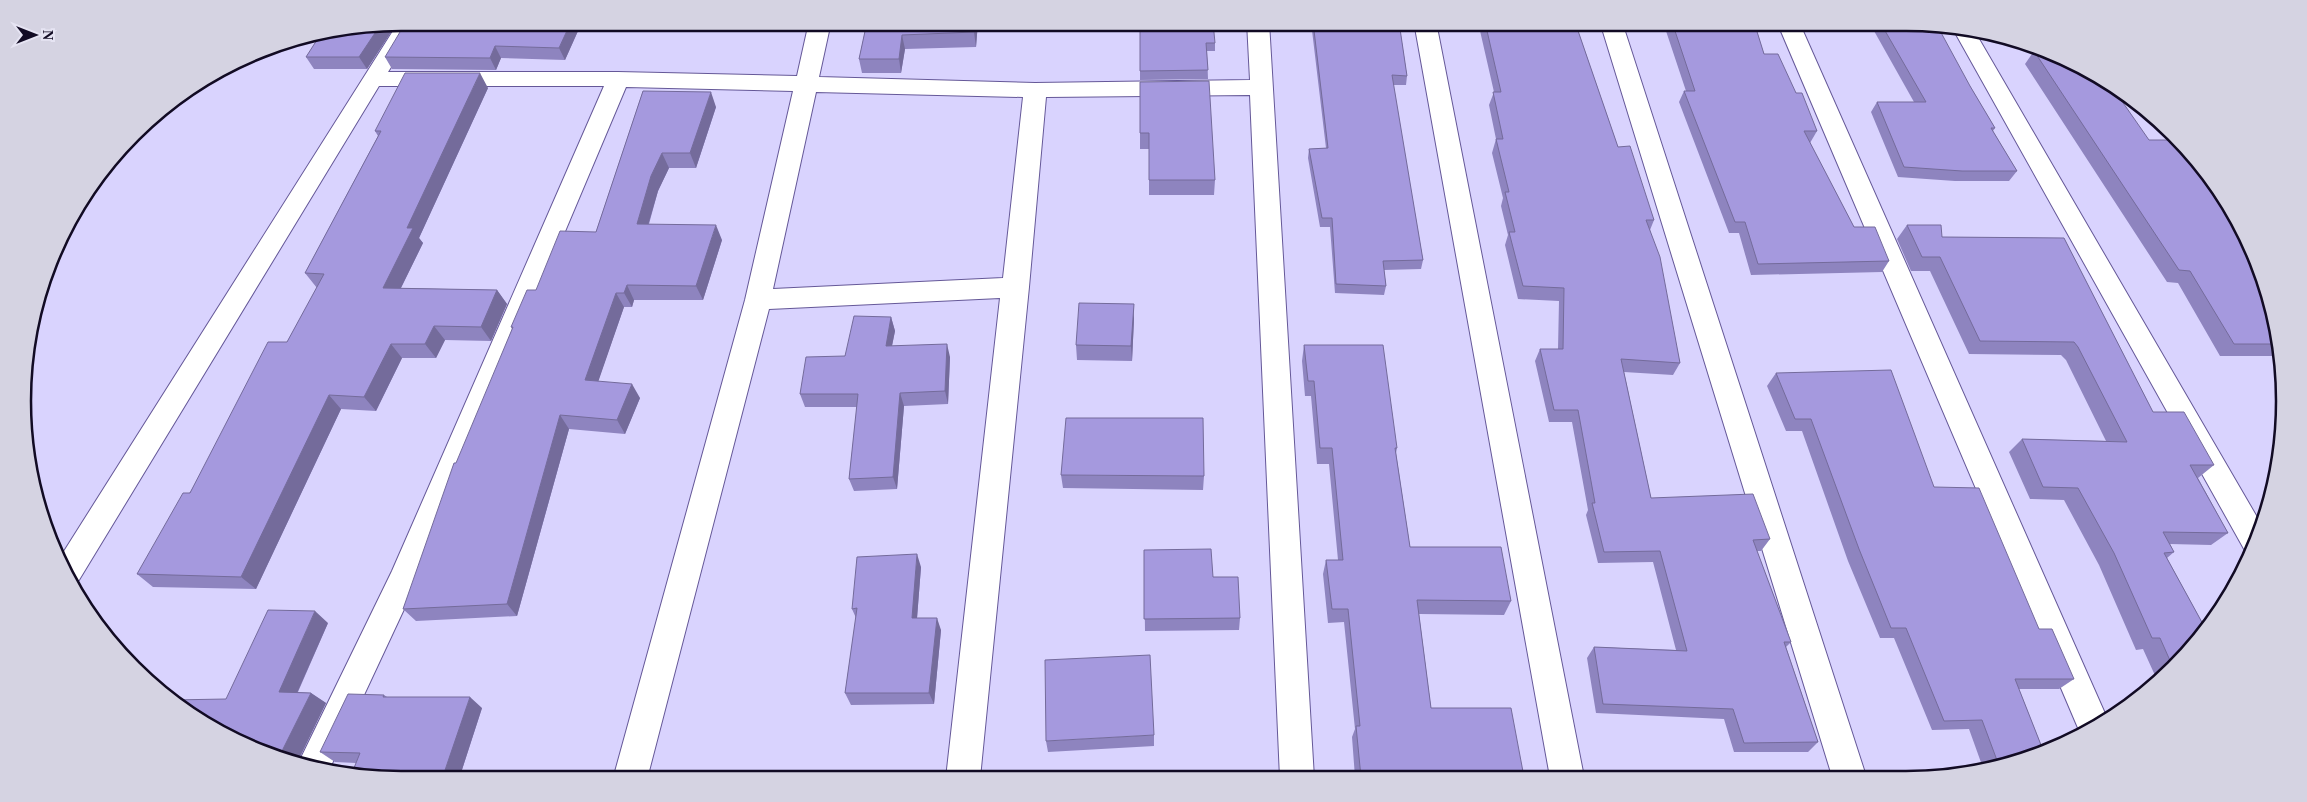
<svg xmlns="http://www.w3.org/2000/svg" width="2307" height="802" font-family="Georgia,serif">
<rect width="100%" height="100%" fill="#d9d3fe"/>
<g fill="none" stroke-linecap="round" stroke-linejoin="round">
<g stroke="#655898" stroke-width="2">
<path id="minor" d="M419 22 388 72H618L797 76 809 22H831L819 77 1035 83 1250 80 1247 22H1269L1314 778H1280L1250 95 1046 97 1029 287 980 778H946L1000 298 769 309 647 779H613L745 300 793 91 626 87 420 575 329 770 298 764 392 571 604 86H379L79 580 73 582 61 556 398 23ZM816 92 1023 97 1003 278 773 289Z
M1414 22H1436L1584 777H1550Z
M1600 22H1622L1866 776H1832Z
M1777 22H1799L2107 718 2081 735Z
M1953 29 1975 32 2261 524 2250 551 2244 549Z"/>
</g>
<use href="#minor" fill="#fff" fill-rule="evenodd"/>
</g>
<path fill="#8e84bf" d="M582 22 565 60 501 58 496 70 392 69 385 57Z
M867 22H978L976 47 905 49 901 73H862L859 59Z
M1140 22 1215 43V51H1207L1208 79 1140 80Z
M1311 22H1399L1407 76 1406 85H1393L1423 260 1421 269 1384 270 1386 286 1384 295 1335 293 1330 227H1320L1308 158 1309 149 1326 148Z
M1478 22H1575L1618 147 1654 220 1650 230 1680 363 1673 375 1624 372 1651 498 1770 539 1761 551H1757L1791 642 1786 647 1818 742 1808 752H1734L1724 719 1596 713 1587 658 1594 647 1676 650 1653 562 1598 563 1586 515 1588 510 1572 422H1549L1535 361 1540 349H1558L1559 301 1518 299 1505 245 1508 235 1501 206 1503 198 1492 153 1496 139 1489 105 1494 92Z
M1663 22H1754L1764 54 1796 93 1817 131 1810 143 1854 227 1889 261 1882 272 1751 275 1739 233H1729L1679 102 1684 91H1686Z
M1869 22H1906L1970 86 1995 128 1993 131 2017 171 2009 181H1955L1898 177 1871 112 1877 102H1914Z
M397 23 367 69H314L306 57 327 30Z
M2031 46 2073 61 2149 140 2264 279 2281 351V356H2220L2178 283 2167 282 2025 64 2034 51Z
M1140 82 1215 180 1214 195H1149V149H1140Z
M488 88 419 238 423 243 401 288 497 290 507 304 491 341 445 340 436 358H402L376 411 341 409 256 589 153 587 137 574 287 342 317 288 305 273 378 136 375 131Z
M643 91 716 107 696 168H669L658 191 649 224 722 240 703 300H634L632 307H624L598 381 640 398 625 434 569 429 517 616 416 621 403 609 512 329 511 327 536 290 596 232Z
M1907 225 1942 237 2064 238 2153 412 2214 465 2198 478 2228 533 2211 545 2170 544 2174 552 2167 558 2204 626 2158 682 2143 649 2136 650 2099 565 2064 500 2030 499 2009 452 2022 439 2106 441 2066 360 2061 355 1969 354 1930 271H1911L1897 239Z
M891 317 895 331 892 346 950 357 948 404 904 406 897 489 854 491 849 479 857 407H805L800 394Z
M1134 319 1132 361 1077 360 1076 345Z
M1304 345 1397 448 1396 453 1410 547 1511 601 1504 615 1419 614 1431 708 1524 777H1355L1352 737 1355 729 1344 622 1328 623 1323 574 1326 560H1338L1329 464H1317L1311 396H1305L1302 361Z
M1776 373 1934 487 2039 629 2074 679 2059 689H2019L2043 750 1983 768 1969 729 1932 730 1894 638H1880L1848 561 1802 431H1786L1767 386Z
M1061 475 1204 476 1203 490 1063 488Z
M1144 550 1213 577 1240 618 1239 630 1145 631Z
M921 567 917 618 941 630 934 704 851 705 845 693 856 618 852 609Z
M328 623 298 692 311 693 326 703 298 761 289 760 190 716 226 699Z
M384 695 387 697 482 708 459 779 401 780 356 763 335 762 320 752Z
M1154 735V746L1048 752 1046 741Z"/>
<path fill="#746b9b" d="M571 22H582L565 60 559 48Z
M975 22H978L976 47 974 32Z
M397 23 367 69 359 57 381 24Z
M902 35 905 49 901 73 899 59Z
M495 46 501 58 496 70 490 58Z
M480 73 488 88 419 238 423 243 394 302 383 288 407 228Z
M711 92 716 107 696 168 690 153Z
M662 153 669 168 658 191 644 239 637 224 651 176Z
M716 225 722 240 703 300 696 286Z
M627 285 634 300 632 307 624 293Z
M497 290 507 304 491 341 481 327Z
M616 293 624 307 594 394 585 380Z
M1134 304V319L1132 361 1131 346Z
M891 317 895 331 889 360 886 346Z
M434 326 445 340 436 358 425 344Z
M391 344 402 358 376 411 364 397Z
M947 344 950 357 948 404 945 391Z
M632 384 640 398 625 434 617 420Z
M900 393 904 406 897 489 893 477Z
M329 395 341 409 256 589 241 577Z
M560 415 569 429 517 616 507 604Z
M917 554 921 567 916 631 912 618Z
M315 611 328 623 293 702 279 692Z
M937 618 941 630 934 704 929 693Z
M311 693 326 703 298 761 282 751Z
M470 697 482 708 459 779H442Z"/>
<path fill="#a599de" stroke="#746b9b" d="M406 22H571L559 48 495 46 490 58 385 57Z
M867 22H975L974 32 902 35 899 59H859Z
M1140 22H1213L1215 43H1206L1208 70 1140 71Z
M1313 22H1399L1407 76 1392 75 1423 260 1383 261 1386 286 1336 284 1332 218H1322L1309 149 1328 148Z
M1485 22H1575L1618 147 1630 146 1654 220H1646L1660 257 1680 363 1621 359 1651 498 1753 494 1770 539 1753 540 1791 642H1784L1818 742 1744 743 1733 709 1603 704 1594 647 1687 651 1660 551 1604 552 1592 503H1595L1578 410H1554L1540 349H1563L1564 288 1523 286 1509 232H1515L1505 192H1509L1496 139H1503L1493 92H1501Z
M1672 22H1754L1764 54H1778L1796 93H1802L1817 131H1804L1854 227H1875L1889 261 1758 264 1745 222H1735L1684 91H1695Z
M1880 22H1906L1938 27 1970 86 1995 128H1991L2017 171H1962L1904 167 1877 102H1926Z
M381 24 359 57H306L322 32 327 30Z
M2034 51H2045L2073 61 2110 84 2149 140H2178L2190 151 2234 212 2264 279 2280 344H2234L2190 271 2179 270Z
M405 73H480L407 228H413L383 288 497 290 481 327 434 326 425 344H391L364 397 329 395 241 577 137 574 183 493H190L268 342H287L324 274 305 273 381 131H375Z
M1209 81 1215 180H1149V133H1140V82Z
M643 91 711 92 690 153H662L651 176 637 224 716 225 696 286 627 285 624 293H616L585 380 632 384 617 420 560 415 507 604 403 609 454 463H456L513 327H511L527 290H536L560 231 596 232Z
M1907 225H1941L1942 237 2064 238 2153 412H2184L2214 465H2190L2228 533 2163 532 2174 552 2164 553 2204 626 2172 665 2160 638H2152L2114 553 2078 488 2043 487 2022 439 2127 442 2078 347 2074 342 1980 341 1940 257H1922Z
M1079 303 1134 304 1131 346 1076 345Z
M854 316 891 317 886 346 947 344 945 391 900 393 893 477 849 479 858 394H800L806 357 845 356Z
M1304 345H1383L1397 448H1395L1410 547H1501L1511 601 1417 600 1431 708H1511L1524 777H1361L1356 726H1360L1348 609H1332L1326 560H1343L1332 448H1320L1314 381H1308Z
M1891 370 1934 487 1979 488 2039 629H2052L2074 679H2015L2043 750 1998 763 1982 720 1944 721 1906 628H1891L1859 549 1811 419H1795L1776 373Z
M1066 418H1203L1204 476 1061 475Z
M1211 549 1213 577H1238L1240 618 1144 619V550Z
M917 554 912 618H937L929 693H845L857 608 852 609 857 557Z
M268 610 315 611 279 692 311 693 282 751 267 750 190 716 171 700 226 699Z
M1150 655 1154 735 1046 741 1045 660Z
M348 694 384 695 383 697H470L442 779 401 780 352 773 360 753 320 752Z"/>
<path d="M0 0H2307V802H0ZM401 31H1906A370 370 0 0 1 2276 401V401A370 370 0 0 1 1906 771H401A370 370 0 0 1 31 401V401A370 370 0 0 1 401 31Z" fill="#d5d3e2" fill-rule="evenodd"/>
<path fill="none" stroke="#120b24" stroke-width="2.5" d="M401 31H1906A370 370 0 0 1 2276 401V401A370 370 0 0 1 1906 771H401A370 370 0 0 1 31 401V401A370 370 0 0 1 401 31Z"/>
<g transform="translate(35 35) rotate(90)" stroke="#e6e4f3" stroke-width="4" paint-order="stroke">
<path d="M0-4L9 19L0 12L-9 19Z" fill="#120b24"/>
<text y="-8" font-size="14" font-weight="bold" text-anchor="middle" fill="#120b24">N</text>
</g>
</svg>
